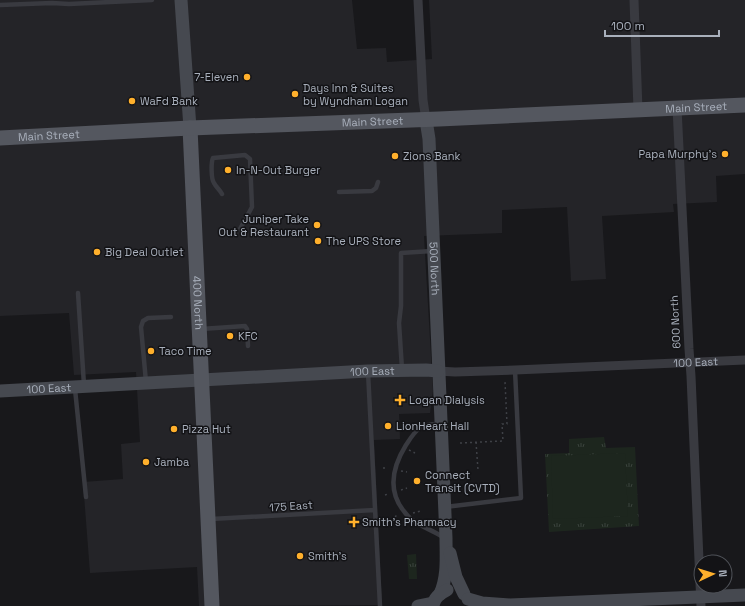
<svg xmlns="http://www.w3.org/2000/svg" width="745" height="606" font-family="'Space Grotesk',sans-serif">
<defs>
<pattern id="grass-tufts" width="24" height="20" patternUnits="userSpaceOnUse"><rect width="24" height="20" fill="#1d261e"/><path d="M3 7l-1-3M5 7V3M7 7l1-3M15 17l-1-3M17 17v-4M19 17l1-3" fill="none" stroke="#3b433d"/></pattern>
</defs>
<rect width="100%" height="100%" fill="#18181b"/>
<path fill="#242428" d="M0 0H352L357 49 386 48 387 62 432 59 429 0H745V174L716 176 717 202 673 204 674 212 602 216 606 279 571 281 567 207 502 210V233L424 236 433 391 430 413 399 414 400 439 374 440 382 605 199 606 197 567 90 573 83 482 123 479 121 444 140 442 136 372 74 375 69 313 0 316Z"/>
<path fill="url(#grass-tufts)" d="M604 437 606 448 635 447 639 526 549 532 545 454 569 453V439Z
M416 554 417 579H409L407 555Z"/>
<path fill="#1d261e" d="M625 453 628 516 553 519 551 456Z"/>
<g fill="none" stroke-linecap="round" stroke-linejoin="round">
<path stroke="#3f4147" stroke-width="1.5" stroke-dasharray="2 3" stroke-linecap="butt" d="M476 442 478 470
M460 443 503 441 502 424H507L505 382
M409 450 415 453
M383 468H386
M401 471 407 472
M401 490 407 488
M385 495 388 494
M413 513 421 511
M395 517 397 515"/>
<path stroke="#393a40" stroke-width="4.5" d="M0 5 52 3 69 4 152 0
M339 192 372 191 376 188 378 182
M222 194C220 190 216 187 214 183 211 179 211 162 213 158L245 155 250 159 252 207 240 229
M78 293 84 385
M201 329 245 326 247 329 248 346
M402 369 399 323 401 306V253L432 251
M368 372 380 606
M146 382 141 327 143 321 148 318 171 317
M75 389 86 497
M440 424C433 424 426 424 420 428 414 432 410 439 406 445 393 466 387 489 403 510 413 525 429 528 443 537
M445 507 521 498 515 370
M211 519 375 510"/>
<g stroke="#393a40" stroke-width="9">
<path d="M418 0 423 100 426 120"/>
<path d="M634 0 638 110"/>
<path d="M677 108 689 349 691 376 701 606"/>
<path id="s1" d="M438 371 455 372 515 370 745 360"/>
</g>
<g stroke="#464950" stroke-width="13">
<path d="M181 0 190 128"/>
<path id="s2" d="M426 120 429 139 446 538C446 557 448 576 440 594"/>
<path id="s3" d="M0 391 368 371 426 370 438 371"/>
<path d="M450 553 456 577 464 594"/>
<path d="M468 599 482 603 510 605 745 595"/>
<path d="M418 606 433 603"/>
<path d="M433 606C434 598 439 594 447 590"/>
</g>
<g stroke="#54575f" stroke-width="15">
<path id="s4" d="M190 128 212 606"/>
<path id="s5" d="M0 138 190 128 439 119 745 105"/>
</g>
</g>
<g fill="#ffb02c" stroke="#131316" stroke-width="1.5">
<circle cx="247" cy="77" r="4"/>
<circle cx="295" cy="94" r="4"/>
<circle cx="132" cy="101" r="4"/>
<circle cx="725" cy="154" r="4"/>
<circle cx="395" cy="156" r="4"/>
<circle cx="228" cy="170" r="4"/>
<circle cx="317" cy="225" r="4"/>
<circle cx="318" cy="241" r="4"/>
<circle cx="97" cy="252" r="4"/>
<circle cx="230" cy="336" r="4"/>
<circle cx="151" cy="351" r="4"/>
<path d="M398 394h4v4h4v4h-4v4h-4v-4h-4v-4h4z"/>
<circle cx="388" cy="426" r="4"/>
<circle cx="174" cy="429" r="4"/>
<circle cx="146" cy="462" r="4"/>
<circle cx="417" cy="481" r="4"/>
<path d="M352 516h4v4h4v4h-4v4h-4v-4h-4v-4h4z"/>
<circle cx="300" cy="556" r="4"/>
</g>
<g text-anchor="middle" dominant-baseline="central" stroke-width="3" stroke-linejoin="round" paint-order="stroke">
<g font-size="11" fill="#a9b0bc" stroke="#131316" text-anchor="start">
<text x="239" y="77" text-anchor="end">7-Eleven</text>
<text x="303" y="88">Days Inn &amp; Suites<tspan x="303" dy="13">by Wyndham Logan</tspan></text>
<text x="140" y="101">WaFd Bank</text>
<text x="717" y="154" text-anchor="end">Papa Murphy's</text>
<text x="403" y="156">Zions Bank</text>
<text x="236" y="170">In-N-Out Burger</text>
<text x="309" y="219" text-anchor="end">Juniper Take<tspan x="309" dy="13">Out &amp; Restaurant</tspan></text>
<text x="326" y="241">The UPS Store</text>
<text x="105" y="252">Big Deal Outlet</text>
<text x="238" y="336">KFC</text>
<text x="159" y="351">Taco Time</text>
<text x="409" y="400">Logan Dialysis</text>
<text x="396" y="426">LionHeart Hall</text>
<text x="182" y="429">Pizza Hut</text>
<text x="154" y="462">Jamba</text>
<text x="425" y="475">Connect<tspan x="425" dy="13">Transit (CVTD)</tspan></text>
<text x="362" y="522">Smith's Pharmacy</text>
<text x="308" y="556">Smith's</text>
</g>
<g font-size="11" fill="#a9b0bc" stroke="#131316">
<text stroke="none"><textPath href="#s5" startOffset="697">Main Street</textPath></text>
<text stroke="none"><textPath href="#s5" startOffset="373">Main Street</textPath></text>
<text stroke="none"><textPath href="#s5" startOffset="49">Main Street</textPath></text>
<text stroke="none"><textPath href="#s2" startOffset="149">500 North</textPath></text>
<text stroke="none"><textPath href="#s4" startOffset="175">400 North</textPath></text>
<text transform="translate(675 322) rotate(-93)">600 North</text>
<text stroke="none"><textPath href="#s1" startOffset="258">100 East</textPath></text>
<text stroke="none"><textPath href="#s3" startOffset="373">100 East</textPath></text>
<text stroke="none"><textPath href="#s3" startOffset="49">100 East</textPath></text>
<text transform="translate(291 506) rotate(-4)">175 East</text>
</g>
</g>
<g transform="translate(713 574) rotate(86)"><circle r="19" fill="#131316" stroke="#4f5258"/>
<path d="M0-3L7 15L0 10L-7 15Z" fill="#ffb02c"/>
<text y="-6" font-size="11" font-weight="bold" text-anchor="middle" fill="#a9b0bc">N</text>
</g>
<path d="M605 30v6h114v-6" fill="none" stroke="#a9b0bc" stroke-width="2"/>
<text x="611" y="30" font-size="12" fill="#a9b0bc" stroke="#131316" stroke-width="3" paint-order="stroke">100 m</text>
</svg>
